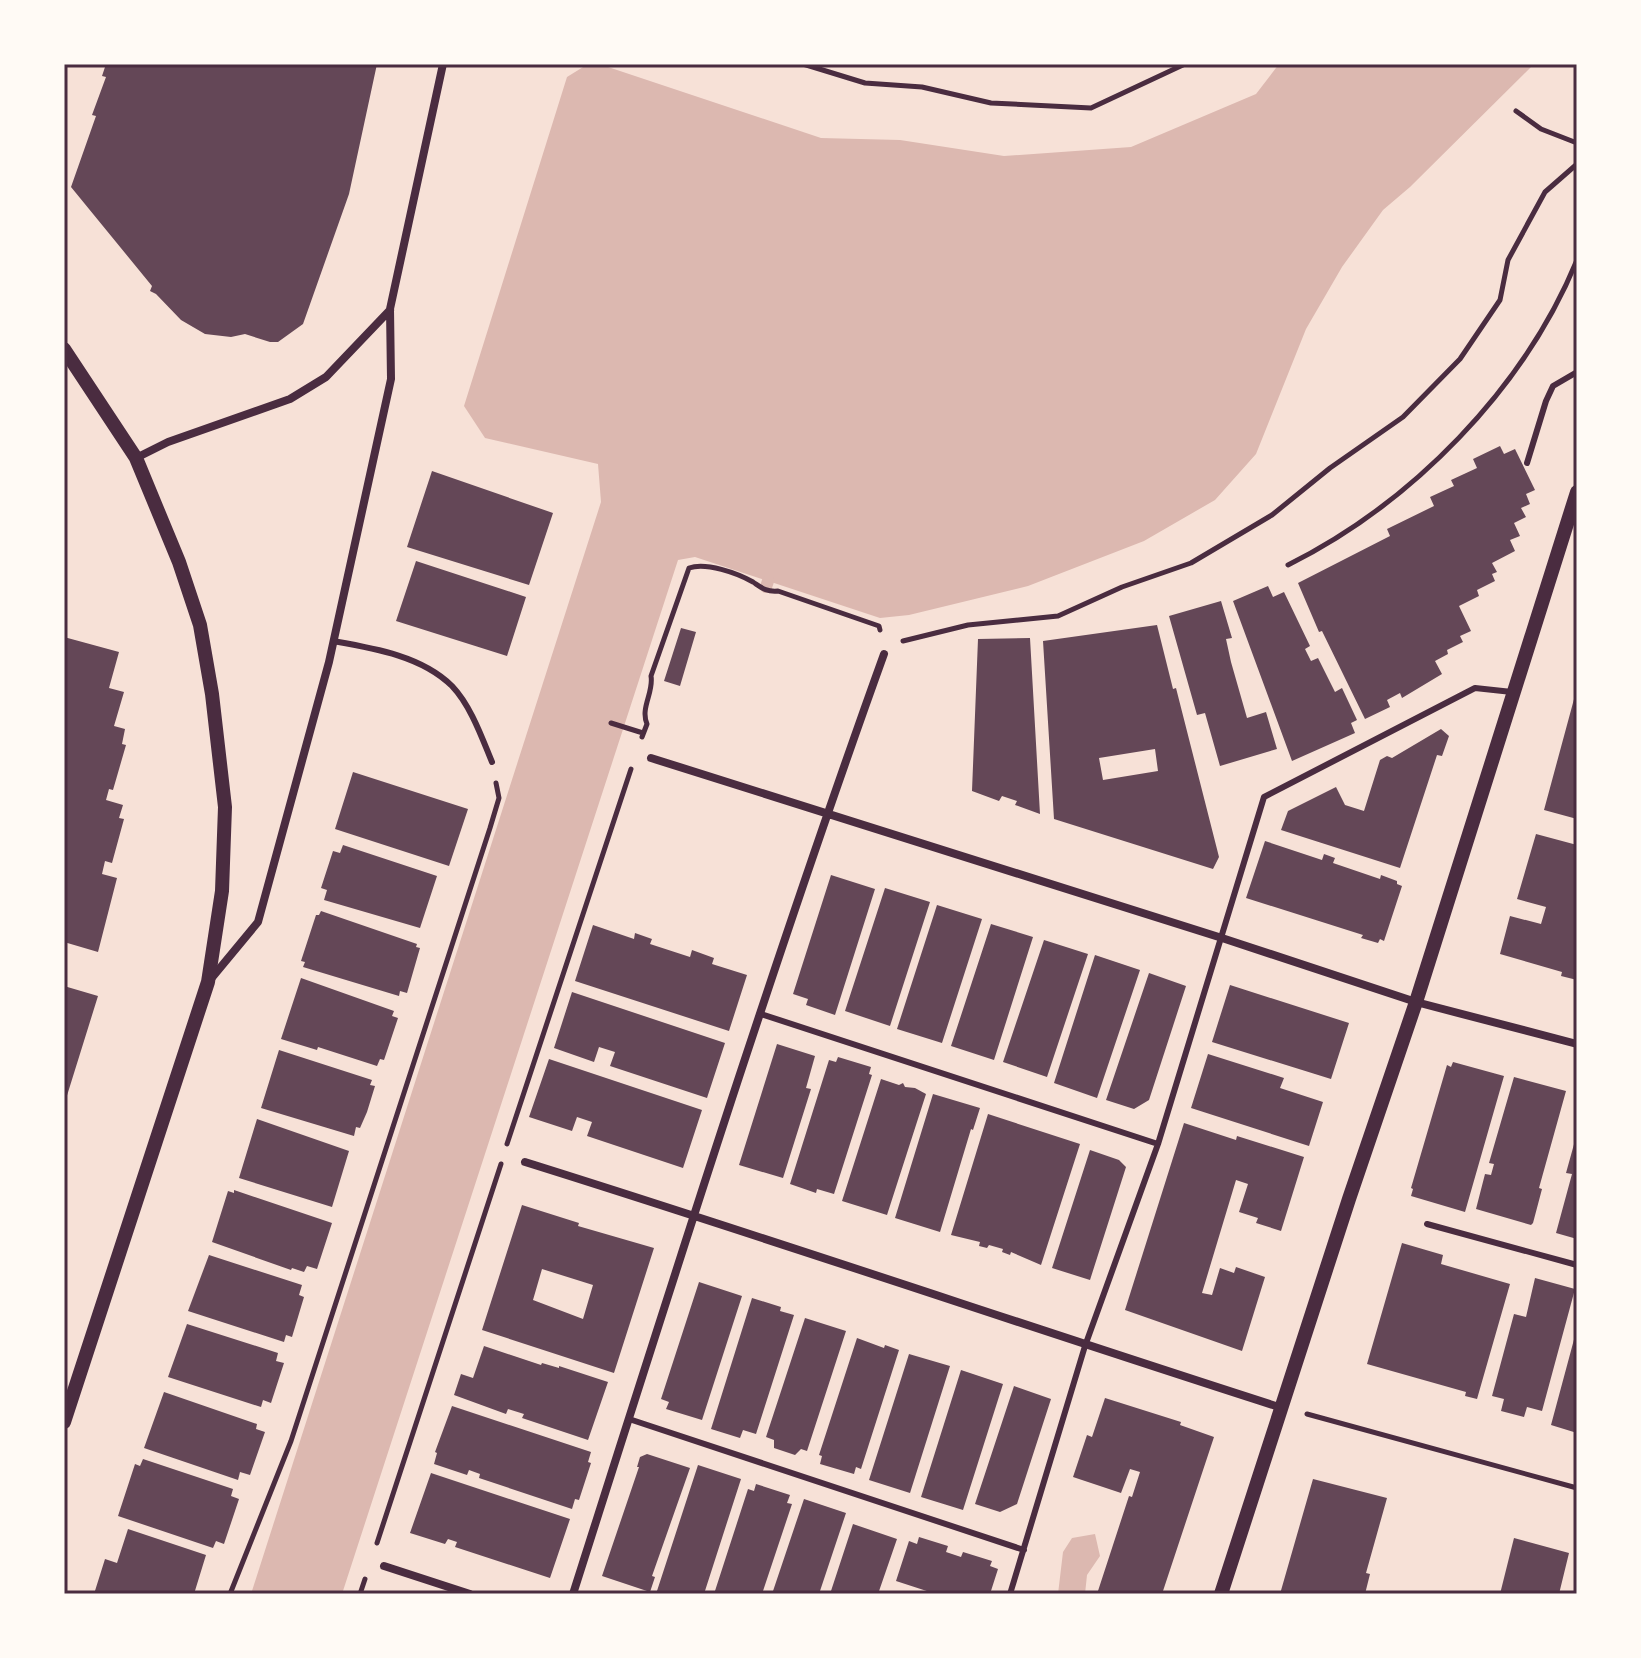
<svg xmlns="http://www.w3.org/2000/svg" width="1641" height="1658" font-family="'DejaVu Sans',sans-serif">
<rect width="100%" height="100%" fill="#f7e1d7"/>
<path fill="#dcb8b0" d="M588 64H599L821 138 900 140 1004 156 1131 147 1256 94 1279 64H1534L1410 187 1383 210 1342 267 1306 329 1256 454 1215 500 1144 541 1028 586 909 615 880 618 695 557 678 560 342 1594H251L601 502 598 464 485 438 464 406 567 77Z
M1095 1534 1100 1556 1087 1575 1085 1594H1058L1063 1552 1072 1538Z"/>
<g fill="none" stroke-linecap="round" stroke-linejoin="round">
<path stroke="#dcb8b0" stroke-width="12" d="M766 587 768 581"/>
</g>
<path fill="#644757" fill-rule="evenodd" d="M106 64H377L349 194 303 324 278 342H270L245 334 231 337 205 334 181 320 156 294 150 291 152 286 71 187 96 116 92 115 106 77 102 76Z
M1500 446 1504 454 1515 449 1535 490 1526 494 1530 504 1521 508 1526 517 1514 523 1520 536 1510 540 1515 551 1492 563 1497 572 1492 574 1495 581 1477 590 1479 596 1459 606 1471 631 1460 636 1463 642 1447 650 1448 654 1435 661 1442 674 1402 698 1400 693 1387 700 1390 707 1365 719 1322 631 1319 632 1298 583 1390 536 1387 529 1434 506 1430 497 1454 486 1451 480 1477 468 1473 459Z
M432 471 553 513 529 585 407 547Z
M416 561 526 597 507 656 396 621Z
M1268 586 1273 597 1284 592 1310 646 1305 649 1311 661 1318 658 1335 692 1342 688 1357 720 1351 723 1355 733 1292 761 1233 601Z
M1221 601 1232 638 1226 639 1231 662 1247 718 1266 712 1277 749 1220 766 1205 713 1197 715 1169 616Z
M1157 625 1173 689 1176 688 1219 857 1213 869 1054 819 1043 641ZM1155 749 1158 771 1103 780 1099 758Z
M681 628 696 632 680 686 664 681Z
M64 637 119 652 109 688 124 692 114 726 125 729 122 744 126 745 113 790 109 789 106 800 123 805 119 818 124 819 112 863 105 861 102 874 117 878 98 952 64 942Z
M1030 638 1040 814 1015 805 1017 801 1002 796 999 801 972 791 978 639Z
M1577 688V819L1544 810Z
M1441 729 1449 736 1442 756 1437 755 1400 868 1281 830 1288 811 1336 787 1345 805 1364 811 1380 760 1387 756 1392 758Z
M353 772 468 809 449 866 335 829Z
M1536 834 1577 845V980L1561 976 1562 972 1500 954 1510 916 1541 924 1546 907 1517 899Z
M1265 841 1322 860 1324 854 1335 858 1333 863 1380 879 1381 875 1397 881V884L1402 886 1384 941 1380 939 1378 943 1361 938 1363 935 1246 898Z
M343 845 437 876 420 928 324 900 327 890 321 888 333 851 340 853Z
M831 875 875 889 835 1015 806 1005 808 999 793 994Z
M885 888 930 902 890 1026 845 1011Z
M937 905 982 919 942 1043 897 1029Z
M321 911 417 944 416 947 420 948 407 993 400 991 399 996 303 967 305 962 301 961 316 915H319Z
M991 924 1033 937 994 1060 951 1046Z
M593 925 634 939 635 933 652 939 650 944 690 957 692 950 714 958 712 964 747 975 729 1031 575 981Z
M1044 940 1088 954 1047 1077 1003 1062Z
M1095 955 1140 970 1097 1098 1054 1083Z
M1149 973 1186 986 1149 1100 1134 1109 1106 1100Z
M301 978 394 1011 392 1016 398 1018 384 1060 380 1059 377 1066 318 1047 317 1050 281 1039Z
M1230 985 1349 1023 1331 1079 1212 1042Z
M64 986 98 996 65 1102H64Z
M572 992 725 1043 707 1098 610 1066 615 1052 599 1047 594 1062 554 1048Z
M777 1044 815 1056 806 1088 811 1089 783 1178 739 1165Z
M279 1050 372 1080 370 1085 375 1086 367 1112 360 1128 356 1127 354 1136 261 1108Z
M1208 1054 1284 1078 1280 1088 1323 1102 1309 1146 1191 1108Z
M838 1057 871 1067 869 1074 872 1075 834 1194 817 1189 816 1193 790 1184 829 1060 836 1062Z
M549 1059 702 1110 683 1168 587 1136 592 1122 577 1117 572 1131 529 1117Z
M1453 1062 1504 1076 1465 1212 1411 1196 1413 1189 1411 1188 1447 1065 1451 1067Z
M1514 1077 1566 1091 1539 1188 1542 1189 1533 1223 1531 1225 1476 1209 1485 1174 1491 1175 1494 1164 1489 1163Z
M881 1079 899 1085 903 1083 905 1087 915 1088 926 1094 887 1215 842 1201Z
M933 1094 980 1108 973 1130 971 1129 940 1232 895 1218Z
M988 1114 1080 1144 1041 1265 1011 1252 1010 1255 1002 1252 1003 1249 989 1245 987 1248 979 1246 980 1242 951 1235Z
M257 1119 349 1151 332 1207 239 1178Z
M1184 1123 1236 1140 1237 1136 1304 1157 1281 1231 1256 1223 1258 1218 1239 1212 1248 1184 1236 1180 1202 1293 1212 1295 1220 1268 1234 1273 1236 1267 1265 1277 1242 1351 1125 1310Z
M1576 1137H1577V1239L1556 1233 1572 1174 1566 1173Z
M1090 1150 1119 1160 1126 1167 1090 1280 1052 1268Z
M234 1190 332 1223 317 1269 307 1266 304 1272 292 1268 291 1270 212 1242 228 1191 234 1193Z
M522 1205 579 1223 578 1226 654 1248 614 1373 482 1330ZM542 1269 593 1285 583 1319 533 1300Z
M1402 1243 1443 1255 1441 1264 1510 1284 1477 1399 1465 1396 1466 1392 1367 1364Z
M209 1255 302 1285 299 1295 304 1297 292 1337 286 1335 284 1342 188 1311Z
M1535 1278 1575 1289 1542 1411 1527 1407 1524 1417 1501 1411 1504 1399 1492 1396 1514 1314 1526 1317Z
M699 1282 742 1296 702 1420 666 1409 669 1402 661 1399Z
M752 1298 781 1307 780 1311 794 1315 756 1434 743 1430 740 1438 711 1429Z
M805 1318 846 1331 807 1451 801 1449 795 1455 774 1448V1440L766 1437Z
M187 1324 278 1353 276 1361 284 1363 271 1403 263 1400 261 1407 168 1377Z
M1576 1332 1577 1333V1433L1551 1425Z
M857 1338 884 1348 885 1345 899 1350 861 1469 856 1467 854 1474 820 1464 822 1456 819 1455Z
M484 1346 541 1365 542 1363 559 1368V1366L608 1382 588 1440 522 1418 524 1414 508 1409 506 1414 454 1395 461 1374 473 1378Z
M909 1354 950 1366 910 1493 869 1480Z
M961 1370 1003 1384 963 1510 921 1497Z
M1014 1386 1051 1399 1017 1504 1000 1512 975 1504Z
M164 1392 257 1424 256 1429 265 1432 250 1475 240 1472 238 1480 144 1448Z
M1105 1398 1181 1422 1180 1425 1214 1437 1162 1594H1097L1129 1496 1132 1497 1140 1472 1130 1469 1121 1493 1073 1477 1087 1435 1092 1437Z
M452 1406 591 1452 588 1462 591 1463 579 1500 575 1499 572 1509 479 1478 480 1474 469 1470 467 1475 434 1464 437 1453 435 1452Z
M647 1454 690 1468 652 1576 655 1577 650 1592 602 1576 639 1467H637L640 1457Z
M143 1459 233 1489 231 1496 239 1499 224 1544 216 1541 213 1548 118 1516 135 1464 140 1466Z
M698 1465 741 1479 704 1594H656Z
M431 1473 570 1519 550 1578 455 1547 457 1542 448 1539 445 1544 410 1533Z
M1313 1479 1387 1498 1366 1573 1370 1574 1365 1594H1280Z
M756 1484 790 1495 787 1503 792 1504 762 1594H714L748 1489 754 1491Z
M804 1499 846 1513 819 1594H772Z
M853 1524 897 1539 878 1594H830Z
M128 1529 206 1555 194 1594H94L105 1559 117 1563Z
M919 1537 948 1546 946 1552 961 1557 963 1552 992 1561 990 1566 998 1569 990 1594H936L896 1581 909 1541 917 1544Z
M1514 1538 1569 1553 1559 1594H1500Z"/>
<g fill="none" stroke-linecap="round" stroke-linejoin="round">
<path stroke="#4a2c40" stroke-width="5" d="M803 64 865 83 922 87 991 103 1091 108 1185 64
M1516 111 1541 129 1577 143
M1288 565C1412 503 1524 389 1577 260
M903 641 968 625 1058 616 1122 587 1191 563 1272 515 1330 468 1403 417 1460 359 1500 300 1508 260 1545 192 1577 164
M611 723 643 733
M642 737 647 724C640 708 654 692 651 676L689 568C706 562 737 573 753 582 762 588 766 592 778 591L879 626 880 630
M507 1144 631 769
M1307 1414 1577 1488
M377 1543 501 1164
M230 1594 291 1441 490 828 499 798 496 783
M360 1594 365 1579"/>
<path stroke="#4a2c40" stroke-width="6" d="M1527 463 1546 401 1553 386 1577 372
M333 641C373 648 422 656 452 686 471 706 482 738 492 762
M761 1014 1158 1144
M1427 1224 1577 1265
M629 1419 1024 1550
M1010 1594 1085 1346 1158 1144 1264 797 1475 688 1512 692"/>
<path stroke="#4a2c40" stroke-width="8" d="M136 458 168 442 290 399 326 377 390 310
M651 758 1222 938 1416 1002 1577 1044
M210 980 258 922 329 662 391 379 390 309 443 64
M525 1162C778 1241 1029 1327 1282 1408
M384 1566 470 1594
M573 1594C673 1280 772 965 884 654"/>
<path stroke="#4a2c40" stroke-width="14" d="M64 349 136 458 179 562 200 625 212 694 225 807 222 891 208 982 64 1422
M1221 1594 1349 1199 1416 1002 1577 492"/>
</g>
<rect width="1641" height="1658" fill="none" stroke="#fffaf5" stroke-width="132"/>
<rect x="66" y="66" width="1509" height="1526" fill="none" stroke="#4a2c40" stroke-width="3"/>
</svg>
